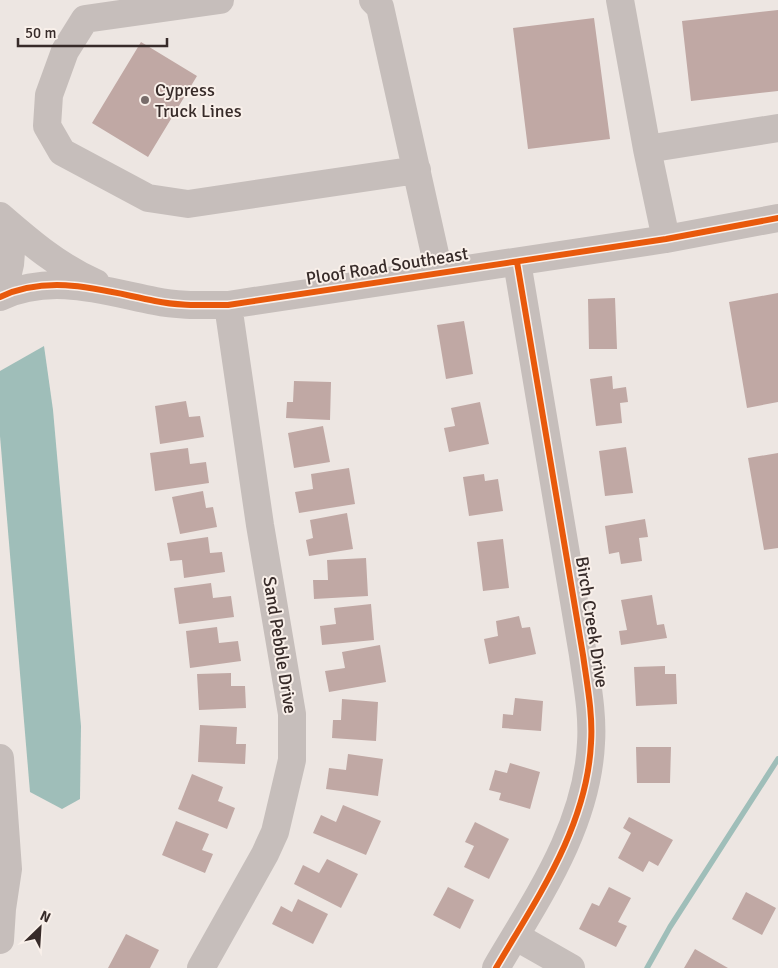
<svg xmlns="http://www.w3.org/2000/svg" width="778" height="968" font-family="Signika,sans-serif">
<rect width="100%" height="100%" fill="#ede6e2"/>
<path fill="#9fbeb9" d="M44 346 53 410 81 726 80 799 62 809 30 792 0 436V371Z"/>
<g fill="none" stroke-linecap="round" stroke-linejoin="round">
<path stroke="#9fbeb9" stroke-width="5.5" d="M647 968 670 927 778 759"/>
</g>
<path fill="#c0a8a4" d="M778 10V91L691 101 682 21Z
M594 18 610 139 528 149 513 28Z
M141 42 197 76 148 157 92 123Z
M778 293V402L747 408 729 302Z
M615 298 617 349H589L588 299Z
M464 321 473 374 446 379 437 325Z
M612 376 613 389 626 387 628 402 620 403 622 423 596 426 590 379Z
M294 381 331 382 330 420 286 418 287 402H293Z
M186 401 189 417 200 416 204 437 160 444 155 406Z
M480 402 489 444 449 452 444 428 455 426 451 408Z
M323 426 330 462 294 468 288 433Z
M626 447 633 493 605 496 599 451Z
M188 448 190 464 206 462 209 483 155 491 150 453Z
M778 453V548L764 550 748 458Z
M349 468 355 504 299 513 295 492 313 489 311 474Z
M484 474 485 481 498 479 503 511 469 516 463 477Z
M203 491 206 508 213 507 217 527 180 534 172 497Z
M347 513 353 549 309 556 306 540 313 538 310 520Z
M645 519 648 537 639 538 642 561 621 564 619 552 609 554 605 526Z
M208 537 210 553 222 552 225 572 184 578 182 560 170 561 167 543Z
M503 539 509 588 483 591 477 542Z
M366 558 368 596 314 599 313 580H328L327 560Z
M211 583 213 598 231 596 234 617 179 624 174 588Z
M652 595 657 625 664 624 667 638 621 645 619 631 627 630 621 600Z
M371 604 374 640 322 645 320 626 336 624 334 608Z
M519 616 522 628 530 627 536 654 489 664 484 639 498 636 496 621Z
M217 627 219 643 238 641 241 661 190 668 186 631Z
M380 645 386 682 329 692 325 671 345 668 342 652Z
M665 666V674H676L677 704 636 706 634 667Z
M231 673V686H245L246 708 199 710 197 674Z
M515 698 543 701 541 731 502 728 503 714 513 715Z
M342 699 378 702 376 741 332 738 333 720H341Z
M200 725 237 727 236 744H246L245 764 198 762Z
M636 747H671L670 783H637Z
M348 754 383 759 378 796 326 789 329 768 346 770Z
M510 763 540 772 530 809 499 800 501 793 489 790 495 770 507 773Z
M192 774 223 787 218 801 235 808 227 829 178 809Z
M343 805 381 821 366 855 313 833 321 815 336 822Z
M629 817 673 840 658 866 649 861 643 872 618 858 631 833 623 828Z
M176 821 209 834 202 850 213 854 205 873 162 855Z
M475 822 509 839 489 879 464 867 474 846 465 842Z
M327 859 358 874 341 908 294 884 303 865 319 873Z
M448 887 474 900 460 929 433 915Z
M609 887 631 898 618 922 627 926 616 947 579 929 592 903 599 906Z
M746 892 776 908 762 935 732 919Z
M298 899 328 914 313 944 272 924 281 906 292 912Z
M126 934 159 950 150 968H108Z
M695 949 728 968H684Z"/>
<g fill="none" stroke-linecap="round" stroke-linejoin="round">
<path stroke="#c6bebb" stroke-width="28" d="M220 0 85 19 65 51 49 95 47 126 62 152 148 198 188 204 417 170
M373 0 380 7 439 272
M620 0 647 149 666 239
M647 149 778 128
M0 216C30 242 59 267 96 283
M0 216C12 240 16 266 0 289
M0 297C51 273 104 291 155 301 179 306 203 305 228 305L666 239 778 218
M0 758 8 869 2 909 0 903
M515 936 571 968
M0 940 2 909
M201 968 265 854 275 832 292 760V714L260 525 228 305
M496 968C537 898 587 827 591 743 593 714 587 684 583 655L517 262"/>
<g stroke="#f9f0ea" stroke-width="9">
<path id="cycleway" d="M0 297C51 273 104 291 155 301 179 306 203 305 228 305L666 239 778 218
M496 968C537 898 587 827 591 743 593 714 587 684 583 655L517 262"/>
</g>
<use href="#cycleway" stroke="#e8590c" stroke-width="6"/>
</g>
<circle fill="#776c6a" stroke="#f9f0ea" stroke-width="2" cx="145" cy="100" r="5"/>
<g text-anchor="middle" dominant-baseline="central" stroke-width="4" stroke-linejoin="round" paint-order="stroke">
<g font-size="18" fill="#372b29" stroke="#f9f0ea" text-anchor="start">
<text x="155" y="90">Cypress<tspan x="155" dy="21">Truck Lines</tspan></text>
</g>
<g font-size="18" fill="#372b29" stroke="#f9f0ea">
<text transform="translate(387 266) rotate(-9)">Ploof Road Southeast</text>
<text transform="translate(592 622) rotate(81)">Birch Creek Drive</text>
<text transform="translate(280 645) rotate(81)">Sand Pebble Drive</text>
</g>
</g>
<g transform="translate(40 928) rotate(25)" stroke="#f9f0ea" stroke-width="4" paint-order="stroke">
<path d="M0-4L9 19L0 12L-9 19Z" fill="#372b29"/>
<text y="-8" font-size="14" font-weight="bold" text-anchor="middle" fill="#372b29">N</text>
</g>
<path d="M18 38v8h149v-8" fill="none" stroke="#372b29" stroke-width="2.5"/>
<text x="25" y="38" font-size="15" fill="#372b29" stroke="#f9f0ea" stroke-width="4" paint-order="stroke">50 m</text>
</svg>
